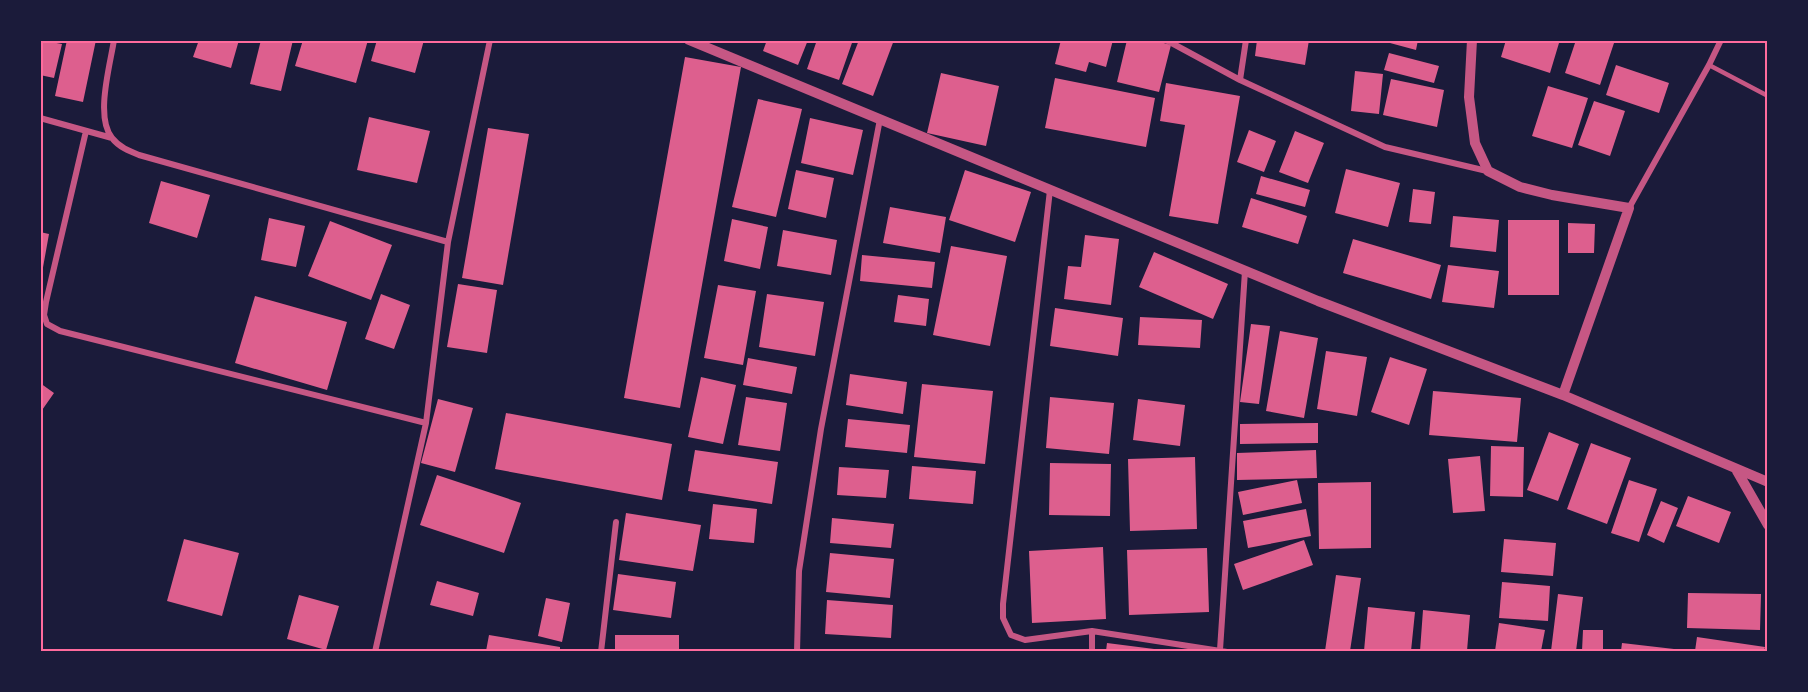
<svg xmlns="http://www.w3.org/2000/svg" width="1808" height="692" font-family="'Open Sans',sans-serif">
<rect width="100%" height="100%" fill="#1b1b3a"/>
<path fill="#dd5f8e" d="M40 40 62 44 54 78 40 75Z
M67 40H96L83 102 55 96Z
M199 40H239L231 68 193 57Z
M261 40H293L281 91 250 84Z
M303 40H368L356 83 295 66Z
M377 40H424L415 73 371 61Z
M767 40H808L798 65 763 51Z
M817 40H853L839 80 807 69Z
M859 40H894L873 96 842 84Z
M1061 40H1113L1106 67 1089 62 1086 72 1055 64Z
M1127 40H1153L1171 45 1159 92 1117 82Z
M1257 40H1309L1305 65 1255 56Z
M1391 40H1418L1416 50 1390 43Z
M1506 40H1552L1559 43 1550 73 1501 57Z
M1576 40H1615L1600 85 1565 73Z
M1389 53 1439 66 1434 83 1384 70Z
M685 57 741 67 680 408 624 398Z
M1616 65 1669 83 1659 113 1606 95Z
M1355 71 1383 74 1379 114 1351 111Z
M941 73 999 86 986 146 927 133Z
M1055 78 1155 98 1146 147 1045 128Z
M1391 79 1444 90 1437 127 1383 115Z
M1166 83 1240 96 1218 224 1169 216 1185 125 1160 121Z
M1548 86 1588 98 1572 148 1532 136Z
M758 99 802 109 776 217 732 207Z
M1594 101 1625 111 1610 156 1578 145Z
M369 117 430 131 417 183 357 170Z
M810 118 863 130 853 175 801 163Z
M488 128 529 134 503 285 462 278Z
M1249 130 1276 141 1264 172 1237 162Z
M1295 131 1324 143 1308 183 1279 172Z
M1346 169 1400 183 1388 227 1335 213Z
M796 170 834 178 826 218 788 209Z
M965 170 1031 192 1015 242 949 220Z
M1261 176 1310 190 1305 207 1256 194Z
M161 181 210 195 197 238 149 223Z
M1413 189 1435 192 1431 224 1409 222Z
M1251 198 1307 216 1298 244 1242 227Z
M890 207 946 217 940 253 883 243Z
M1453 216 1499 220 1496 252 1450 247Z
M269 218 305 226 296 267 261 260Z
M732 219 768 227 760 269 724 261Z
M1508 220H1559V295H1508Z
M330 221 392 245 371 300 308 276Z
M1568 223 1595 224 1594 253H1568Z
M783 230 837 240 831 275 777 266Z
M40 232 49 234 42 273H40Z
M1085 235 1119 239 1111 305 1064 299 1068 266 1081 267Z
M1353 239 1441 265 1431 299 1343 273Z
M951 246 1007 256 990 346 933 335Z
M1154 252 1228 284 1213 319 1139 287Z
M862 255 935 262 932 288 860 281Z
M1448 265 1499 271 1494 308 1442 302Z
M458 284 497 290 487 353 447 347Z
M718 285 756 291 743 365 704 358Z
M381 294 410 305 394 349 365 339Z
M767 294 824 302 815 356 759 347Z
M898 295 929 299 926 326 894 322Z
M255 296 347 322 327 390 235 363Z
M1055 308 1123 318 1118 356 1050 346Z
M1140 317 1202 320 1200 348 1138 345Z
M1251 324 1270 326 1259 404 1240 402Z
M1280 331 1318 338 1304 418 1266 411Z
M1326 351 1367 357 1357 416 1317 409Z
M1390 357 1427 369 1409 425 1371 412Z
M748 358 797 367 792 394 743 385Z
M850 374 907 382 903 414 846 405Z
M701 377 736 385 723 444 688 437Z
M40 383 54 393 40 413Z
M922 384 993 391 985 464 914 457Z
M1433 391 1521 398 1517 442 1429 435Z
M746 397 787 403 780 451 738 445Z
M1050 397 1114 403 1109 454 1046 448Z
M438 399 473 408 455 472 421 463Z
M1138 399 1185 405 1180 446 1133 440Z
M506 413 672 444 662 500 495 469Z
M848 419 910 425 907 453 845 447Z
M1318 423V443L1240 444V424Z
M1549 432 1579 444 1558 501 1527 490Z
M1591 443 1631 458 1607 524 1567 509Z
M1491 446 1524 447 1523 497 1490 496Z
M695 450 778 462 772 504 688 491Z
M1316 450 1317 478 1237 480V453Z
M1480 456 1485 511 1453 513 1448 459Z
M1195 457 1197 529 1130 531 1128 459Z
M1050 463 1111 464 1110 516 1049 515Z
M912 466 976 471 973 504 909 499Z
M839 467 889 470 886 498 837 495Z
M437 475 521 503 504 553 420 525Z
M1297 480 1302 503 1243 515 1238 492Z
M1629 480 1657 489 1639 542 1611 533Z
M1371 482V548L1319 549 1318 483Z
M1688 496 1731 512 1719 543 1676 526Z
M1661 501 1678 508 1664 543 1647 535Z
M713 504 757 509 754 543 709 539Z
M1306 509 1311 536 1248 548 1243 521Z
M626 513 701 525 693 571 619 560Z
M832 518 894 524 891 548 830 543Z
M184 539 239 553 222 616 167 601Z
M1504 539 1556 543 1553 576 1501 572Z
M1304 540 1313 565 1243 590 1234 564Z
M1103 547 1106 619 1032 623 1029 551Z
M1207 548 1209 612 1129 615 1127 550Z
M830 553 894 559 890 598 826 592Z
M618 574 676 582 671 618 613 610Z
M1336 575 1361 578 1350 651H1325Z
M437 581 479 593 473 616 430 605Z
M1502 582 1550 586 1548 621 1499 618Z
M1688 593 1761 594 1760 630 1687 628Z
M1558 594 1583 597 1576 651H1551Z
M299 595 339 606 326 650 287 639Z
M546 598 570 603 562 642 538 636Z
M827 600 893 605 891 638 825 634Z
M1368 607 1415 612 1411 651H1364Z
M1423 610 1470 615 1467 651H1420Z
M1499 623 1545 630 1541 651H1495Z
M1583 630H1603V651H1582Z
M489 635 560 647V651H486Z
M615 635H679V651H615Z
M1697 637 1765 647 1764 651H1695Z
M1107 643 1162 650V651H1106Z
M1622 643 1674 649V651H1621Z"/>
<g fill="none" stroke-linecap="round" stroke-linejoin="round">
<path stroke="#c65784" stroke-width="4.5" d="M1709 65 1768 96"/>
<path stroke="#c65784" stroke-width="6" d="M114 40C110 66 95 117 112 138 119 147 129 151 139 155L448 242
M1166 40 1240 80 1385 147 1487 171
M1240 80 1246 40
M40 118 112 138
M86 131 46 302 44 315 47 324 60 331 426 423
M1050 190 1003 604V618L1011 635 1025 640 1092 631 1227 652
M1629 208 1709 65 1721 40
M1220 650 1245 271
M375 652 426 423 448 242 490 40
M601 652 616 522
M797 652 799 571 821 429 880 119
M1092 652V631"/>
<path stroke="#c65784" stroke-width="10" d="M689 40 1318 301 1563 395 1768 482
M1472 40 1469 97 1475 143 1488 171 1520 187 1552 195 1629 208 1563 395
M1737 471 1768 525"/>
</g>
<rect width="1808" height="692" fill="none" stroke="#1b1b3a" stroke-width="84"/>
<rect x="42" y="42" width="1724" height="608" fill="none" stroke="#ff6b9d" stroke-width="2"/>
</svg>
